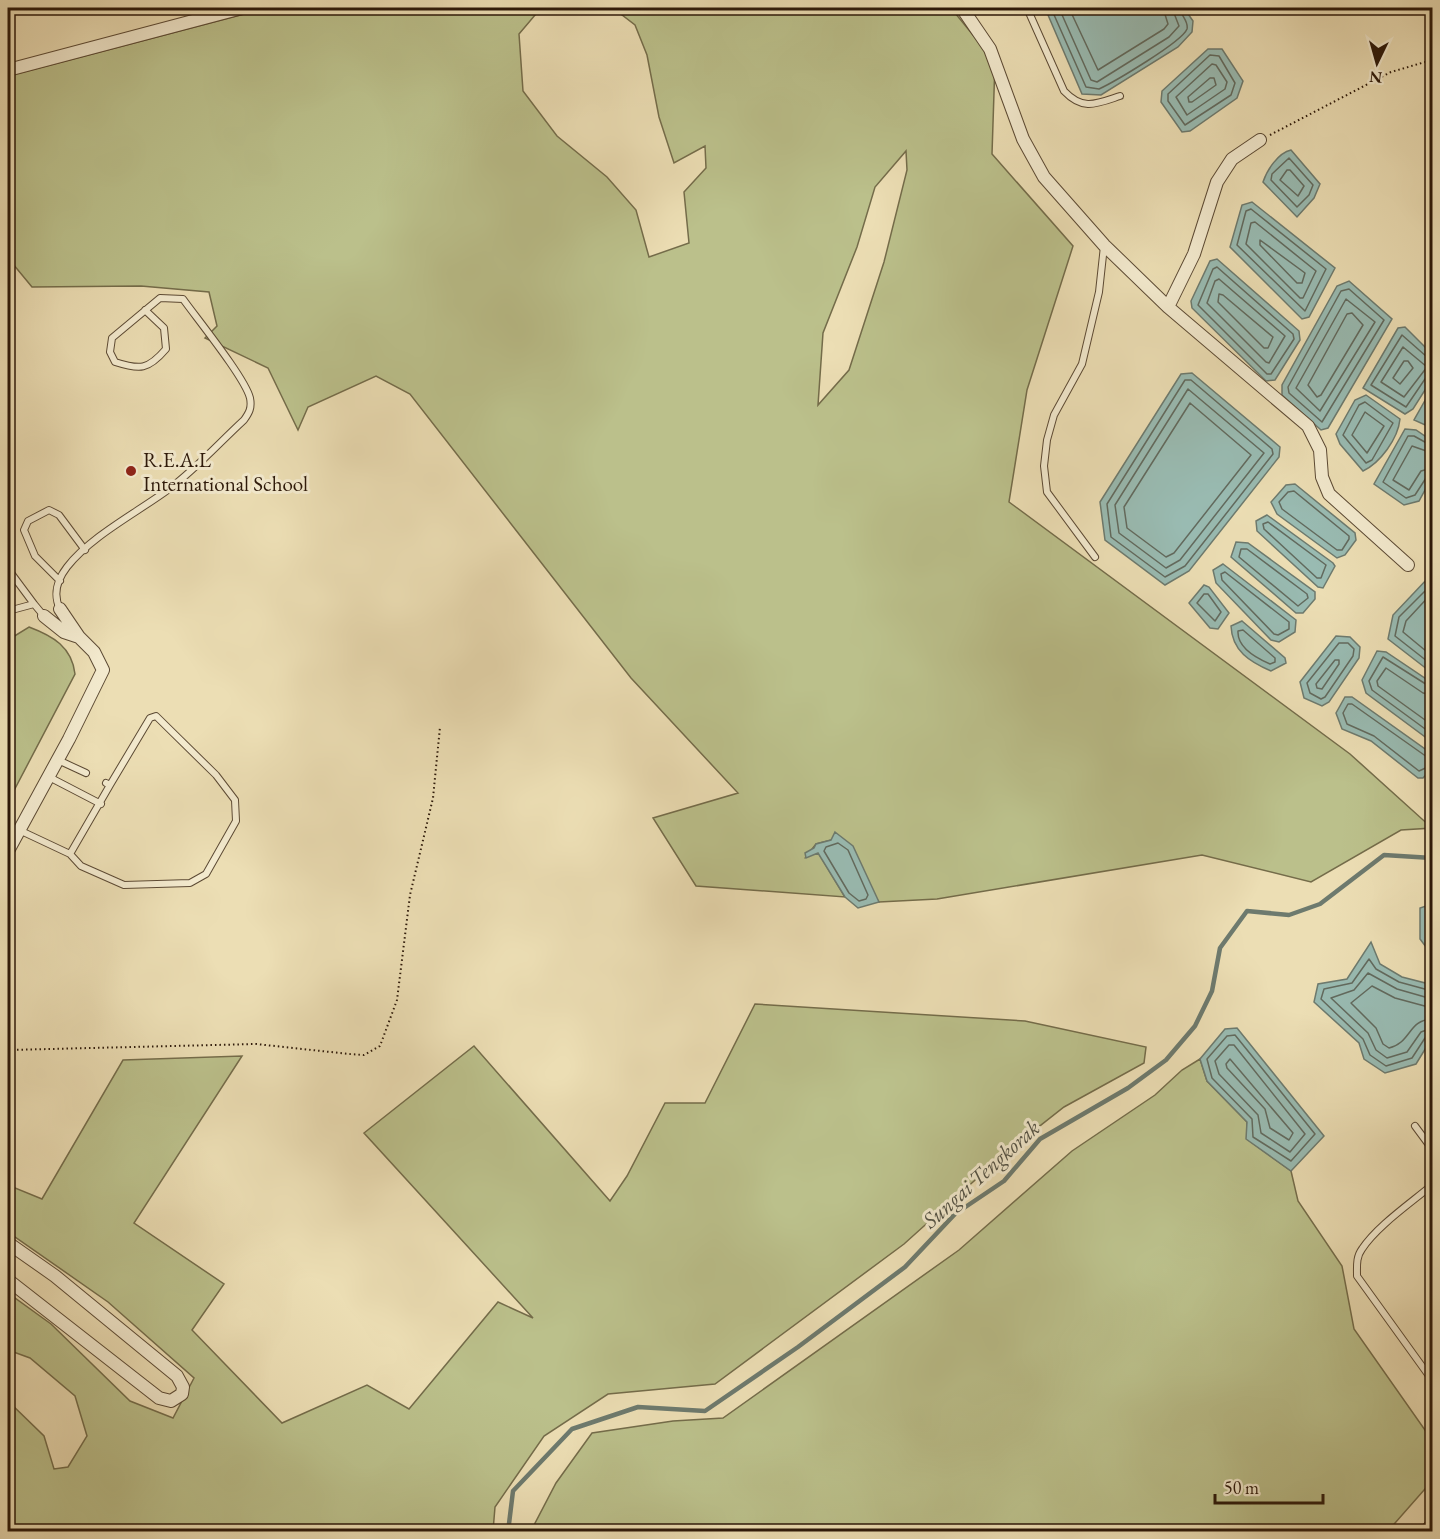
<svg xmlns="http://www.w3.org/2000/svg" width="1440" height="1539" font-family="'EB Garamond',serif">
<rect width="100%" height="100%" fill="#ecdeb4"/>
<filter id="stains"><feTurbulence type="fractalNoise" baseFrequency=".00333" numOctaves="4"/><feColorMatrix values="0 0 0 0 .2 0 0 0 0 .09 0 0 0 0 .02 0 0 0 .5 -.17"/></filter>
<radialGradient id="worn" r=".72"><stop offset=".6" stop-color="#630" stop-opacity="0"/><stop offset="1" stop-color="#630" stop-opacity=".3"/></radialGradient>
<path fill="#bbc08b" stroke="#746c4a" stroke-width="1.5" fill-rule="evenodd" d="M267 8H541L519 34 523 91 557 136 607 177 636 210 649 257 689 243 684 192 706 168 705 146 674 163 659 117 647 55 635 25 613 8H951L995 62 992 154 1073 246 1027 390 1009 502 1350 754 1432 828 1401 830 1311 882 1202 855 937 899 879 902 831 840 816 844 806 857 818 852 845 897 696 886 653 818 738 793 631 678 410 394 376 376 308 407 298 430 268 368 205 338 217 326 209 292 141 286 32 287 8 258V76ZM906 151 907 170 884 262 849 370 818 405 823 333 857 247 875 187Z
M29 627C53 636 72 647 75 674L8 802V640Z
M755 1004 1025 1021 1146 1047 1144 1063 1064 1107 1003 1155 904 1244 715 1384 608 1394 544 1436 495 1507 493 1531H8V1401L44 1436 54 1469 68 1467 87 1436 75 1396 30 1358 8 1350V1293L51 1324 130 1401 173 1418 194 1378 108 1302 8 1232V1185L42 1199 123 1060 242 1056 134 1223 224 1284 192 1330 282 1423 367 1385 409 1409 498 1302 533 1318 364 1133 474 1046 610 1201 627 1176 665 1103H705Z
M1200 1059 1207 1081 1247 1122V1139L1291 1171 1298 1201 1342 1266 1354 1329 1432 1440V1481L1388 1531 560 1532 533 1527 556 1483 592 1433 673 1421 723 1418 959 1250 1072 1151 1155 1095 1182 1070Z
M1432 1209V1326L1430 1320 1426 1228Z"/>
<path fill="#99bbb2" stroke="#6d7a6e" stroke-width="1.5" d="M1045 8H1184L1193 21 1192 32 1178 47 1101 95 1082 94Z
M1208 49H1222L1243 81 1237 98 1190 131 1182 132 1161 102 1162 91Z
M1291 150 1320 184 1314 198 1297 217 1263 182C1267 170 1278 153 1291 150Z
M1252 202 1335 268 1309 317 1302 319 1230 247 1242 205Z
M1217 259 1299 331 1300 340 1275 380 1266 381 1192 308 1191 301 1210 261Z
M1349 281 1392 319 1328 428 1321 430 1282 395V385L1337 286Z
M1405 327 1432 354V379L1413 409 1405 414 1363 388 1398 328Z
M1192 373 1280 447 1279 457 1189 571 1165 585 1105 540 1100 502 1181 374Z
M1432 388V428L1414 420Z
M1366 395 1400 419C1398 439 1380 463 1363 471L1340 444 1336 434 1355 400Z
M1405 429 1416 430 1432 441V477L1419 501 1404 505 1374 484Z
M1295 484 1355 533 1356 540 1345 555 1337 558 1277 514 1271 502 1286 485Z
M1267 515 1333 563 1335 566 1323 588 1318 587 1257 531 1256 521Z
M1236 542 1248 543 1315 592V599L1303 613H1296L1231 557Z
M1223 564 1296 620 1295 632 1279 642 1271 640 1216 583 1213 570Z
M1429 577 1432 579V673L1388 639 1393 615Z
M1204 585 1209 587 1229 613 1218 629 1210 628 1189 603Z
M1242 621 1285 658 1286 663 1271 671C1250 662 1232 651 1231 626Z
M1336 636 1350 637 1360 647 1359 658 1329 702 1322 706 1304 698 1300 682Z
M1377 651 1386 652 1432 683V742L1366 693 1362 680Z
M1345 697H1352L1432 754V768L1423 778H1418L1371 741 1342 729 1336 713Z
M835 832 853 846 879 902 858 908 845 897 818 853 806 858 805 853 814 848 816 844 831 840Z
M1432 904V955L1420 939V908Z
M1371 942 1380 964 1402 977 1429 984 1432 992V1038L1416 1064 1385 1073 1364 1059 1359 1043 1314 1002 1318 984 1347 979Z
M1237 1028 1324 1136 1291 1171 1246 1139 1247 1122 1207 1081 1200 1059 1225 1029Z"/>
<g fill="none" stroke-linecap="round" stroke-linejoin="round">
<path stroke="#626a5e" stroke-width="1.5" d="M1051 8 1086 87 1099 89C1114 82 1182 42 1187 29 1189 21 1180 15 1180 8
M1059 8 1091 80 1097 82 1169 37 1179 26 1172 8
M1069 8 1098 70 1164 29 1168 24 1163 8
M1210 55 1219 56 1235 83 1231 95 1185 125 1168 101V94Z
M1212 64 1216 65 1227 82 1225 89 1187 115 1176 97Z
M1210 78H1214L1216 85 1192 102H1189L1188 97Z
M1289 158 1313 185 1309 195 1297 207 1271 180 1272 174Z
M1287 170H1290L1304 186 1298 196 1280 180Z
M1251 209 1326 269 1305 311 1237 245 1246 211Z
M1255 222 1316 271 1303 298H1300L1246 244 1251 223Z
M1260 240 1305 273 1302 283H1297L1260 245Z
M1217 267 1293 334 1294 339 1271 374H1267L1198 305 1213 269Z
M1219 279 1285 336 1269 363 1266 362 1207 303 1215 281Z
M1349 289 1384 320 1322 422 1289 393 1288 387 1341 291Z
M1219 294 1223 295 1273 337 1268 348H1264L1218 302Z
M1346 299 1375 322 1320 411 1296 388Z
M1352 313 1363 325 1321 395 1317 397 1308 385 1347 314Z
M1403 347 1427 367 1404 397 1381 382Z
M1432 358 1427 357 1402 335 1371 385 1406 407 1425 379 1432 377
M1404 361H1408L1413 368 1400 384 1393 378Z
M1185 380H1191L1272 449 1273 454 1185 566 1165 577 1111 537 1107 504Z
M1188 389 1264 453 1180 560 1166 568 1119 533 1115 505Z
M1365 402 1393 423 1372 460 1366 463 1343 435 1359 405Z
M1190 403 1251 455 1174 553 1166 557 1127 528 1124 507Z
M1365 412 1384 426 1367 453 1352 435Z
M1432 446 1414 436H1408L1383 482 1406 498 1415 495 1426 478 1432 475
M1432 453 1412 446 1393 480 1409 490 1421 471 1432 468
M1294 491 1349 536V539L1342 550H1337L1282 509 1279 502 1288 492Z
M1268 522 1326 565 1321 578H1317L1264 529 1263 524Z
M1241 549H1247L1307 594 1308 598 1298 606 1239 557Z
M1225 572 1289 622V629L1278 635 1274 634 1222 580 1221 574Z
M1432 584 1399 617 1395 636 1432 665
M1432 593 1406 621 1403 632 1432 656
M1204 594H1208L1221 612 1215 621 1197 603Z
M1243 630 1275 658V662L1270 664C1256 658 1237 647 1238 631Z
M1339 643H1348L1354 649 1353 656 1325 697 1321 699 1310 693 1307 683Z
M1335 660H1339V664L1322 689 1317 688 1316 684Z
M1432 688 1383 657 1369 681 1372 690 1432 734
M1432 695 1423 693 1386 668 1377 681 1378 686 1432 725
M1432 759 1427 757 1352 704H1348L1343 713 1347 724 1374 736 1419 771 1432 765
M838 843 848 850 868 895 866 899 859 901 849 893 824 851 826 847Z
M1432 991 1399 982 1376 969 1369 959 1352 983 1324 989 1321 999 1363 1039 1370 1055 1386 1066 1412 1058 1425 1038 1432 1035
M1432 999 1397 989 1368 973 1354 990 1331 998 1368 1033 1376 1050 1387 1058 1407 1052 1421 1032 1432 1028
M1432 1008 1395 998 1372 986 1351 1003 1376 1028 1383 1044 1389 1048C1411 1043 1408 1020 1432 1019
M1235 1035 1315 1134 1291 1161 1253 1137 1252 1119 1212 1078 1207 1059 1227 1036Z
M1229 1045H1234L1305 1134 1290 1152 1261 1133 1258 1115 1219 1074 1215 1061Z
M1230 1059 1293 1133 1289 1140 1270 1128 1265 1109 1227 1068 1226 1064Z"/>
<path stroke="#6d7a6e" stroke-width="4.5" d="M508 1532 513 1491 572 1429 638 1407 705 1411 798 1347 905 1267 955 1214 1004 1181 1040 1139 1128 1088 1166 1060 1195 1026 1212 991 1220 948 1247 911 1289 915 1320 904 1384 855 1432 858"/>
<g stroke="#5c4a34" stroke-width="8">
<path id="lane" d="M1027 8 1064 91C1083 111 1096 104 1120 96
M1095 557 1047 492 1044 466 1047 440 1054 415 1082 364 1099 292 1104 246
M8 569 34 604
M60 581 35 556 24 530 28 521 49 510 59 515 85 550
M60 609C53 595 57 580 67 567 91 536 138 512 169 489 196 469 219 443 244 420 249 413 252 408 250 398 245 378 198 320 183 299L160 298 112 338 110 352 115 362C140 370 148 370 166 349L164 328 145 310
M8 611 34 604 44 616
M58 760 86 773
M49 777 101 804
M106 783 110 785 70 854 81 866 124 885 190 883 206 874 236 821 235 800 216 775 156 716 150 718 110 785
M19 830 70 854
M1415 1126 1432 1149
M1432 1185C1411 1203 1377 1226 1362 1249 1356 1257 1357 1266 1357 1276L1432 1380
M1421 1532 1432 1520"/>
</g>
<g stroke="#5c4a34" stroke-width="14">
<path id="street" d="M962 8 990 49 1023 139 1044 177 1104 245 1168 307 1308 426 1320 450 1322 477 1329 494 1408 565
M8 70 242 8
M1168 307 1194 254 1217 182 1232 159 1260 140
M44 616 64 632 79 637
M8 851 69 739 103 670 94 652 79 637 60 609
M8 1243 55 1276 177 1376 183 1387 182 1394 171 1401 159 1398 8 1280"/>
</g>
<path stroke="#2c1809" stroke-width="2" stroke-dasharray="1.5 3" stroke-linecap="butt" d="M1270 135 1391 72 1432 60
M8 1050 256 1044 349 1054 364 1055 380 1046 397 1000 410 895 433 798 440 727"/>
<use href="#lane" stroke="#f3eace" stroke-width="6"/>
<use href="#street" stroke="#f3eace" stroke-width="12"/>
</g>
<circle fill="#8f2418" stroke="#f3eace" stroke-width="2" cx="131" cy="471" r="6"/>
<g text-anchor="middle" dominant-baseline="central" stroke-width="6" stroke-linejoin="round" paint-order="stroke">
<g font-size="21" fill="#2c1809" stroke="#f3eace" text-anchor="start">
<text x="143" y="459">R.E.A.L<tspan x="143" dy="24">International School</tspan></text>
</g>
<g font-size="22" font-style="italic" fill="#525144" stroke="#f3eace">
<text transform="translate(981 1174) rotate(-42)">Sungai Tengkorak</text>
</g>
</g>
<rect width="1440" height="1539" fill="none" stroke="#ecdeb4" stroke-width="30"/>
<rect x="9" y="9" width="1422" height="1521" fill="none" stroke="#2c1809" stroke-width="3"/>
<rect x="15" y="15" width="1410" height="1509" fill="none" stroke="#2c1809" stroke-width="1.5"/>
<g transform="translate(1377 63) rotate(185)" stroke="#f3eace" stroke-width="4.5" paint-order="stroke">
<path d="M0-4.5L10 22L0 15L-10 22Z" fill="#2c1809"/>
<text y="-9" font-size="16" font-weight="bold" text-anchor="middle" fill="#2c1809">N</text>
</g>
<path d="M1215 1494v9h108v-9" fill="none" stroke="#2c1809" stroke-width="3"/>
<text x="1224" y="1494" font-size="18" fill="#2c1809" stroke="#f3eace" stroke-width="4.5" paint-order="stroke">50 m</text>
<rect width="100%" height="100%" filter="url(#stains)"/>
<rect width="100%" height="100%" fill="url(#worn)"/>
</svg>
